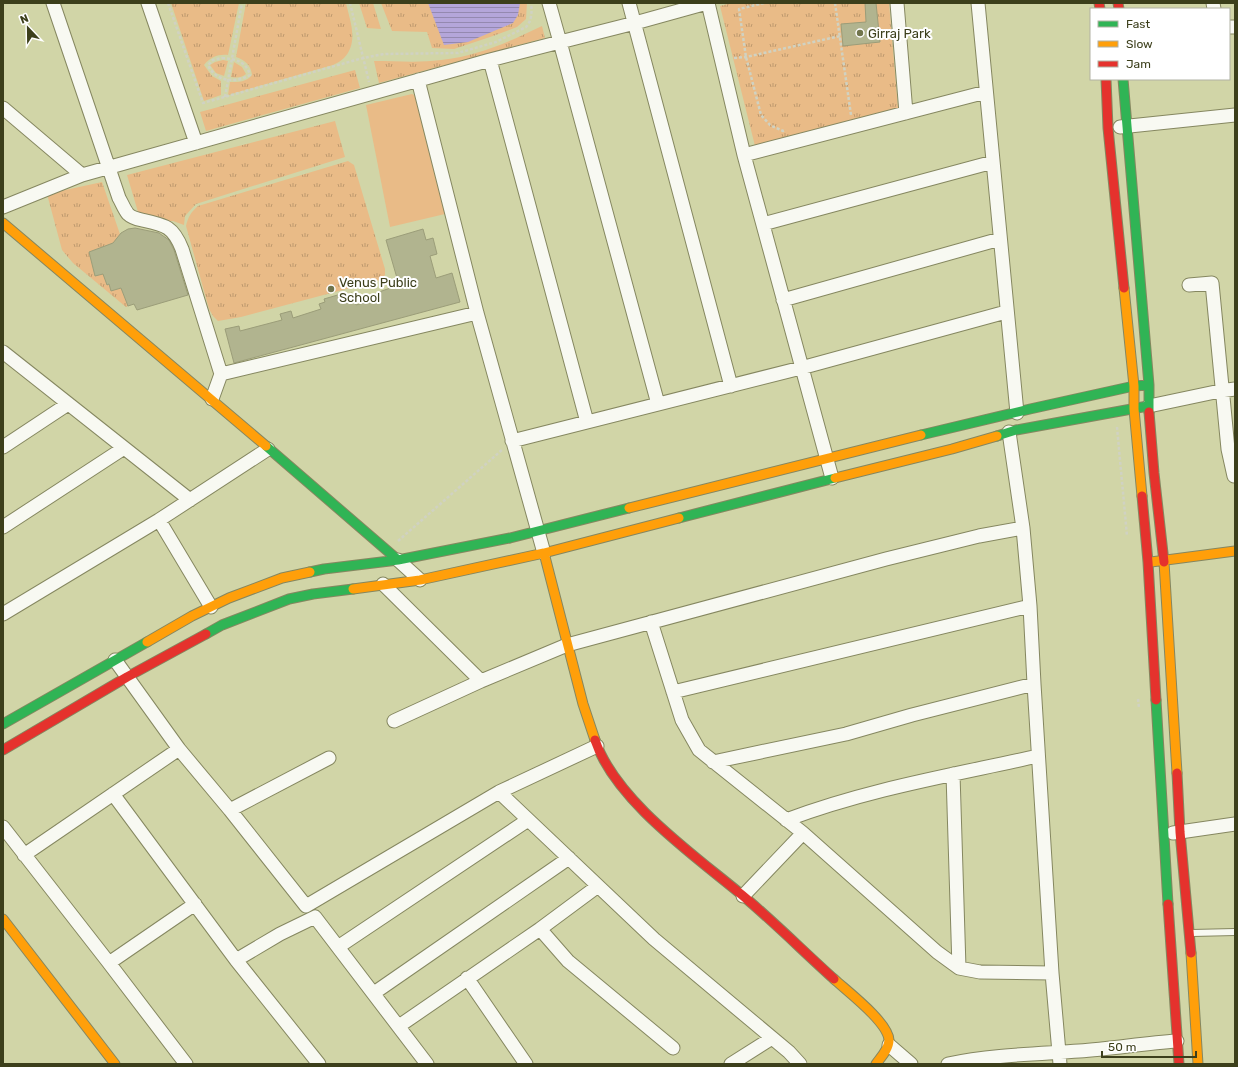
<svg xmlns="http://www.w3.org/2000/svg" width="1238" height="1067" font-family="Rubik,sans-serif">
<defs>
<pattern id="park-tufts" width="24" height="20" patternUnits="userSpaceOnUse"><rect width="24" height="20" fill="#e9bb87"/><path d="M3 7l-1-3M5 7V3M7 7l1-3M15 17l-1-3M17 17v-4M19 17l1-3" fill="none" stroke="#be996e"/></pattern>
<pattern id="water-rules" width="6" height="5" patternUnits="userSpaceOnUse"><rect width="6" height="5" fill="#b4a6da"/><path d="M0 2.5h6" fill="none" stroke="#9489b0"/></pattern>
</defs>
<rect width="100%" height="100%" fill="#d1d5a7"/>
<path fill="url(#park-tufts)" d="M171 3H239L228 55C219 54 210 57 204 65L212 76 221 81V95L204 101Z
M246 3H346C350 21 359 42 344 58 341 61 337 63 333 65L228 95 230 82C238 82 247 82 252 75 251 65 245 60 236 57Z
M359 3H373L381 29 367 28Z
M381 3H527L526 19 517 27 493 36 454 49 432 48 427 32 392 31Z
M731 3H889L898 108 755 146 720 6Z
M542 26 545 38 379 83 374 61C396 61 419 63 441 60 478 56 509 42 542 26Z
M223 60 228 61 224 76 216 73 210 65 215 62Z
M234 62 242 67 246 74C241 78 237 78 231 77Z
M355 70 360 88 206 131 200 112Z
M335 121 345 157 196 204 185 216 184 225 173 221H163L138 212 127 175Z
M348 161 354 165 385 269V275L380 280 241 317 218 321 213 316 209 309 186 226C188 217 191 212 198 206Z
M102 182 122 240 89 252 95 276 103 274 107 285 109 284 111 291 121 288 128 306 126 307 73 263 62 250 47 194Z"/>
<path fill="#e9bb87" d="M412 94 418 97 445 214 390 227 366 105Z"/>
<path fill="url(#water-rules)" d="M428 3H520L518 15 513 23 468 42 444 45Z"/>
<path fill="#b1b48f" stroke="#9b9d79" d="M865 3H876L880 42 843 46 841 24 866 22Z
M135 228 159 233 169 240 174 250 188 295 137 310 134 304 128 306 121 288 111 291 109 284 107 285 103 274 95 276 89 252 113 243 121 233 128 229Z
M423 229 426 240 433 238 437 254 430 256 436 278 452 273 460 302 234 363 225 329 239 326 240 331 282 320 280 314 291 311 293 318 321 309 319 304 325 302 324 299 341 294 342 297 352 293 356 305 378 299 376 293 399 285 386 240Z"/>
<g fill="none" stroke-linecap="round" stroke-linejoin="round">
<g stroke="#858760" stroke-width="8">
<path id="lane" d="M1192 933 1235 932"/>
</g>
<g stroke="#858760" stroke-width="15">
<path id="street" d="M53 3 119 198C122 203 124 209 128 214 132 218 137 219 142 220 165 225 173 226 182 249L221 374 212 399
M148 3 196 143
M629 3 731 386
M708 3 744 155 832 478
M897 3 906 113
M978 3 1017 413
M1213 3 1214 9
M1229 27H1235
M490 60 587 422
M418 80 477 313 544 553
M3 108 82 175 3 207
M1120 127 1235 115
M744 155 986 92
M82 175 490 60 560 42 549 3
M763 224 993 162
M1189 285 1212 283 1228 449 1234 476
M783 300 1000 239
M3 352 190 500
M221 374 477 313
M658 404 560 42 635 23 707 3
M1149 406 1220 391 1235 389
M512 441 801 368 1006 312
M3 447 68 404
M3 527 124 448
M398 560 420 580
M383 584 481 681 567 645 886 559 979 536 1023 528 1009 432
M1030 606 1034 684 1052 973
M211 607 159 520 268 449
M3 614 159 520
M651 622 682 720 699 750 803 833 743 896
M115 660 179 749 230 810 306 906 499 792 597 746
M673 692 1030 606 1023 528
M394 721 481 681
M713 762 846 734 912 715 1034 684
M953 774 959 968
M499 792 654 939 789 1052 800 1064
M113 794 236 960
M230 810 329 758
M786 820C868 789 953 775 1038 756
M3 827 109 963 195 904
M803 833 937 952 959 968 980 972 1052 973 1060 1064
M1173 833 1235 824
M24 855 179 749
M598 886 540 929 568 961 673 1048
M338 947 528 820
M109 963 186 1064
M467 978 526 1064
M374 993 569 858
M399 1026 540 929
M889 1045 911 1064
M319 1064 236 960 280 934 315 917 427 1064
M731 1064 772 1038
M948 1064C991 1055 1036 1054 1079 1051 1112 1049 1144 1043 1177 1041"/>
</g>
<g stroke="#858760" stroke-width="11">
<path id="fast" d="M1123 79 1149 385V412
M921 435 1030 409 1134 386 1149 385
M997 436 1016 430 1148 406
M266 446 398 560
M679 518 835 478
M310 572 324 569 398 560 510 538 629 508
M206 634 222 625 289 599 313 594 353 589
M1156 700 1168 904
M3 724 147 642"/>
</g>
<g stroke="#858760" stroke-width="11">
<path id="slow" d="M3 223 266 446
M1124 288 1134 386V409L1142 496
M835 478 952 449 997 436
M629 508 921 435
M544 553 583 704 595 740
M1151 562 1235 551
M1164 562 1177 773
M353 589 420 580 544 553 679 518
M147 642 192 616 229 598 282 578 310 572
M3 919 115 1064
M1191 953 1198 1064
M834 979C847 991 888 1022 889 1040 889 1049 881 1057 876 1064"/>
</g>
<g stroke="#858760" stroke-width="11">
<path id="jam" d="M1099 3 1100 9
M1118 3 1119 9
M1106 79 1108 128 1124 288
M1149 412 1154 473 1164 562
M1142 496 1148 562 1156 700
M595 740C615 800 694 855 742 895 773 921 803 951 834 979
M3 750 127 677 206 634
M1177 773 1180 832 1191 953
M1168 904 1179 1064"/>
</g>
<path stroke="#d0d2c2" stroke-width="2.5" stroke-dasharray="3 2" stroke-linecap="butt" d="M168 3 203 103 363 58 384 54 458 53 496 42 526 27C532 21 532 11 531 3
M350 3 369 82
M764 3 739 9 746 57 761 115 770 125 783 131 786 130
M835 3 851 115
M222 58C235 59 246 61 250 75 235 84 215 81 208 65L213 60Z
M734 58 746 57 840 36
M225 97 242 3
M1117 427 1127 536
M398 541 503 449
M1138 699 1139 708"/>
<use href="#lane" stroke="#f8f9f2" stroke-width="6"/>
<use href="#street" stroke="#f8f9f2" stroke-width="13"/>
<use href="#fast" stroke="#30b455" stroke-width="9"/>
<use href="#slow" stroke="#ff9f0a" stroke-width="9"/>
<use href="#jam" stroke="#e5322d" stroke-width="9"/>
</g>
<g fill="#70744c" stroke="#fff" stroke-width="1.5">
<circle cx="860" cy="33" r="4"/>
<circle cx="331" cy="289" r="4"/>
</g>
<g text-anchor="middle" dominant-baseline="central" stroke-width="4" stroke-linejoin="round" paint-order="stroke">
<g font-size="13" fill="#3c3f1b" stroke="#fff" text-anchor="start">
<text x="868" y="33">Girraj Park</text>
<text x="339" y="282">Venus Public<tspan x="339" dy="15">School</tspan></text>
</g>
</g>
<rect width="1238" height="1067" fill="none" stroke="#3c3f1b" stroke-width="8"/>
<rect x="1090" y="8" width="140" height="72" fill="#ffffff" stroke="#b1b2a4"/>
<rect x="1098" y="21" width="20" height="6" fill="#30b455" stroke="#b1b2a4"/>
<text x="1126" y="28" font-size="12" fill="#3c3f1b">Fast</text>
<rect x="1098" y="41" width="20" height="6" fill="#ff9f0a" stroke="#b1b2a4"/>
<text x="1126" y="48" font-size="12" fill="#3c3f1b">Slow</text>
<rect x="1098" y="61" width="20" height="6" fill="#e5322d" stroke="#b1b2a4"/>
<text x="1126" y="68" font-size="12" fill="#3c3f1b">Jam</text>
<g transform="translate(28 28) rotate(338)" stroke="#ffffff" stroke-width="3" paint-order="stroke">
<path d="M0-3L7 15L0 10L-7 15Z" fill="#3c3f1b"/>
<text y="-6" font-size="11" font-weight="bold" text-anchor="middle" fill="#3c3f1b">N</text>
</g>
<path d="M1102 1051v6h94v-6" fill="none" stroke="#3c3f1b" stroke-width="2"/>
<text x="1108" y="1051" font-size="12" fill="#3c3f1b" stroke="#ffffff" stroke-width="3" paint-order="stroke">50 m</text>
</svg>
